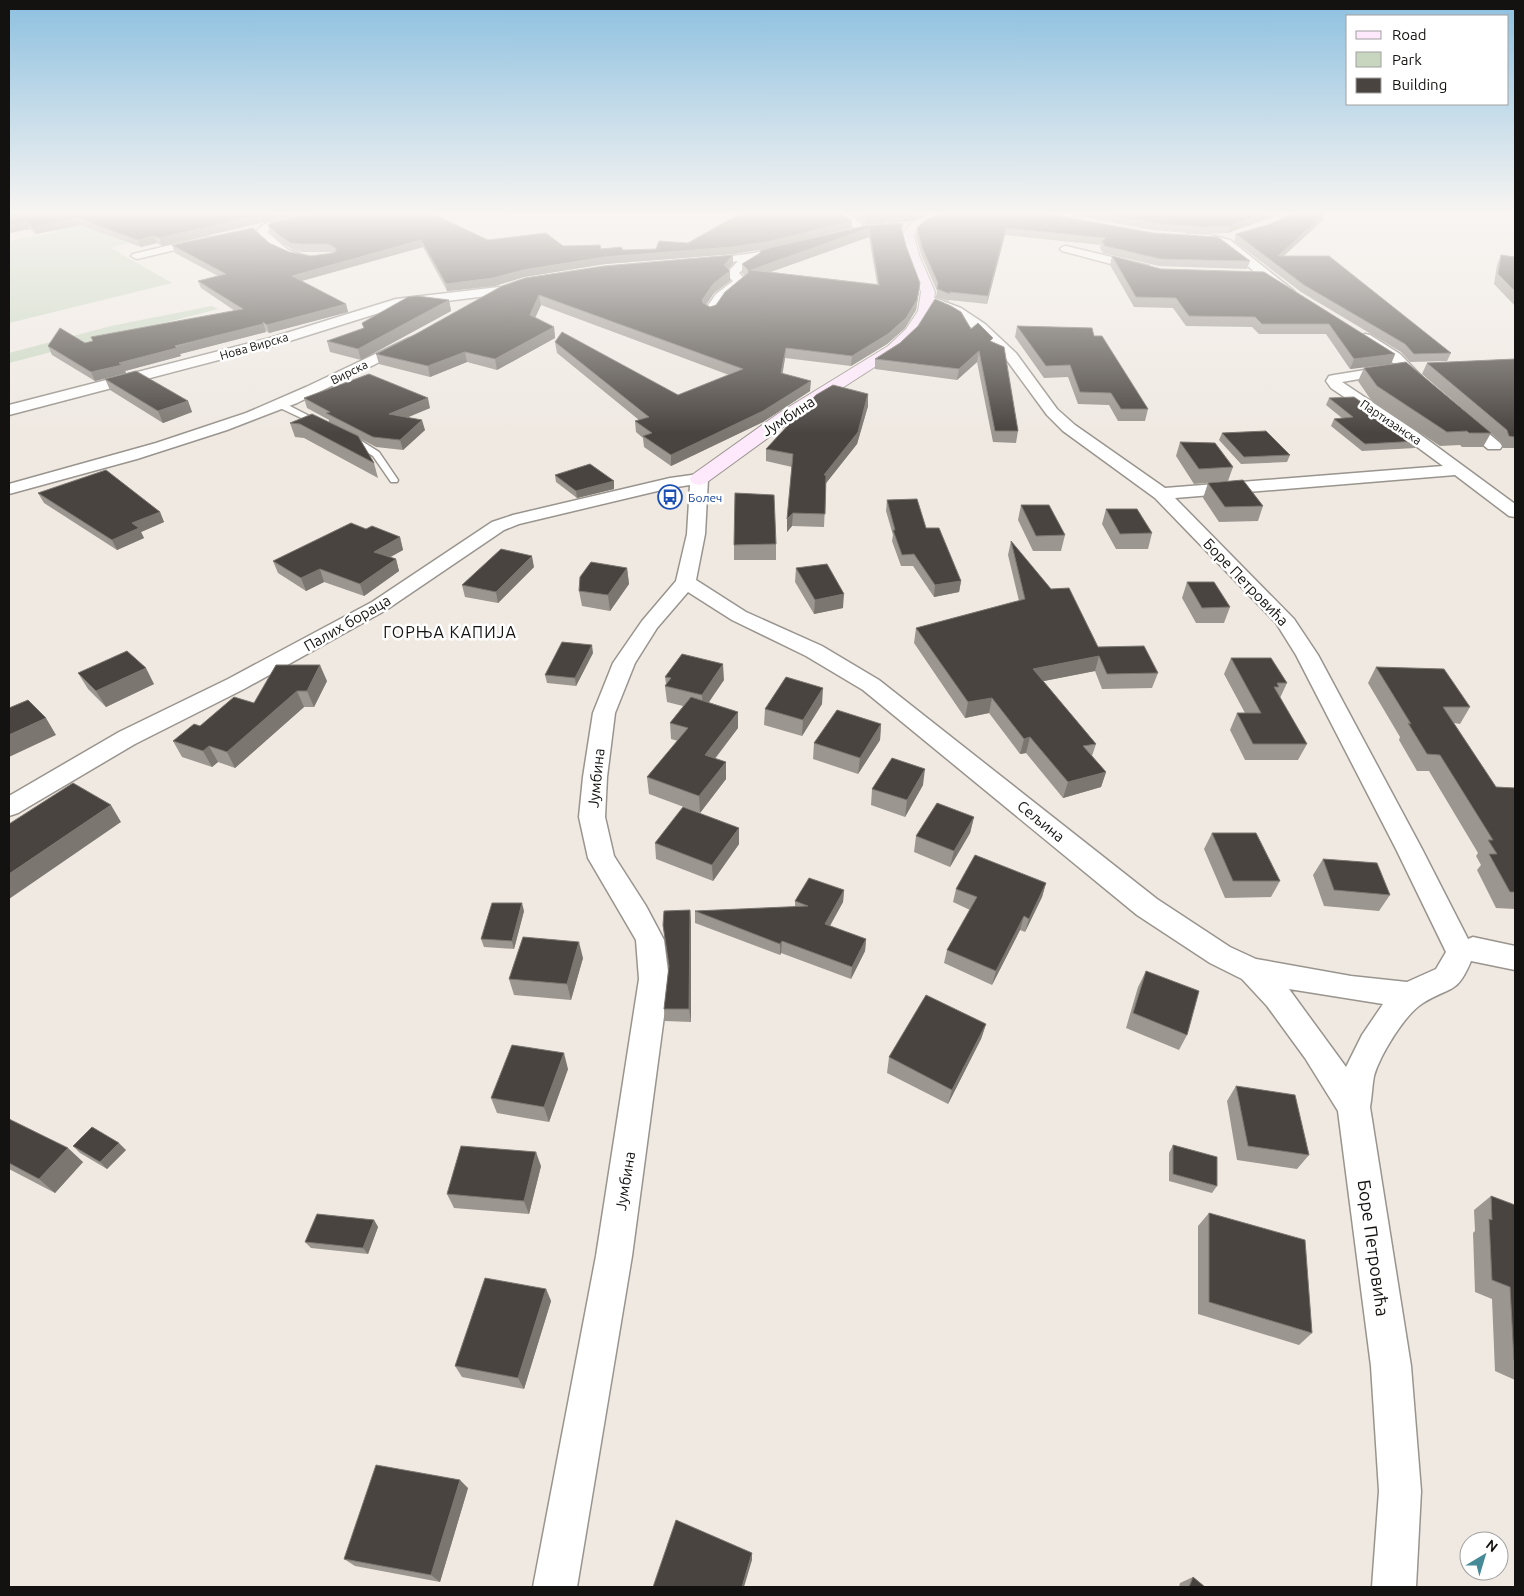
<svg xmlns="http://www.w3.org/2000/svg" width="1524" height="1596" font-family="Ubuntu,sans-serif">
<rect width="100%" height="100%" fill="#efe9e2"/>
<path fill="#c8d6c0" d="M34 213 98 229 128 243 111 248 172 283 9 323V241L57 232Z
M212 306 218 309 9 363V353L111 326Z"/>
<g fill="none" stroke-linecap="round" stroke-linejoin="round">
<g stroke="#99948d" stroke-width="3">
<path id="lane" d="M278 403H284L323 423 316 425 278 407Z
M346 435H352L379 452 398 480 397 482H391L373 456 346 439Z"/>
</g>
<g stroke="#99948d" stroke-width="3">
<path id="street" d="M318 211H334L333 213 272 228 267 232 288 250 306 256 308 258 306 260C287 265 266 246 256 232L264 224Z
M835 211H846L868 230 867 232H859Z
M1191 234 1210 235 1230 240 1294 291 1292 294C1274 298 1239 253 1222 245 1212 239 1198 242 1187 239L1185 237 1187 235Z
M205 237 209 238 211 240 209 242 137 259 131 256 133 254Z
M789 245 793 246 795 248 793 250 760 258 759 261 746 267 739 273 747 281 745 284 724 300 715 314H705L704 311 716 294 733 281 726 274 738 261 700 267 696 265 694 263 696 261 754 253Z
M1066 246 1149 266 1151 269 1145 273 1062 251 1060 249 1062 247Z
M499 287 505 291 503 294 398 307 280 344 9 415V405L270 338 396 299Z
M932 297 961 308 985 324 1016 353 1057 409 1075 425 1165 488 1443 466 1405 438 1331 388 1326 381 1329 376 1334 375 1396 365 1358 338 1365 334 1370 335 1400 354 1431 386 1429 389H1419L1400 372 1342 382 1417 432 1515 504V517L1509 516 1455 475 1175 498 1294 619 1318 655 1422 849 1468 939 1473 937 1515 946V970L1471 961C1457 995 1450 986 1423 1003 1405 1014 1380 1055 1374 1076 1372 1086 1372 1097 1370 1107L1411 1366 1421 1491 1416 1587H1372L1379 1491 1371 1366 1338 1111 1305 1058 1267 1006 1242 979 1210 963 1137 915 863 690 806 656 732 620 688 592 657 628 635 663 615 713 607 777 605 817 614 856 646 906 664 940 669 979 632 1256 577 1587H533L596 1256 639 979 636 940 588 858 579 817 583 777 593 713 613 663 642 621 676 581 687 534 690 485 670 488 519 524 504 530 386 610 244 689 135 744 18 813 9 816V796L119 732 228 679 372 602 492 522 513 515 670 478 699 474 705 475 708 479 705 534 696 580 746 612 822 646 879 680 1157 899 1230 947 1256 959 1351 976 1407 982 1436 969 1446 952 1396 849 1296 655 1276 623 1155 498 1063 431 1047 415 1006 359 975 330 951 314 928 304 926 301 928 298ZM1289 989 1383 1004 1362 1035 1346 1067Z
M409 338 416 342 414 345 297 403 227 430 137 459 9 494V484L156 443 246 413 306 387Z
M1462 414 1468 416 1500 443 1502 446 1500 449H1488L1456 422 1454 419 1456 416Z"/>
</g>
<g stroke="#99948d" stroke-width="2">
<path id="secondary" d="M941 211H959L957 213 925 224 914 235 919 255 935 292 932 311 916 335 898 352 791 421 706 483 699 485 692 483 690 479 692 475 779 413 888 346 906 329 918 311 921 292 907 255 902 235C911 220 924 215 941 211Z"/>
</g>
<use href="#lane" fill="#fff" fill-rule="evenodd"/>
<use href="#street" fill="#fff" fill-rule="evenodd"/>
<use href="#secondary" fill="#fde8fc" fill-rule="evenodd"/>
</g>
<path fill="#9c9690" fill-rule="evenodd" d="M26 211H311L162 246 157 243 141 247 80 225 36 234 30 229 9 233V213Z
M320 211H442L432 213 488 240 623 250 656 249 688 243 741 213 726 211H840L851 228 771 248 733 254 605 264 524 277 495 286 447 291 423 247 302 281 346 304 348 312 269 333 265 330 266 332 180 354 181 356 125 371 126 373 95 381 52 355 48 346 85 343 235 311 201 288 198 281 218 276 175 253 172 245 269 243 289 252 311 256 333 253 330 252H302L293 250 282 243 270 232 268 225Z
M849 211H936L912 221 866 225Z
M950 211 1250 261 1247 269 1159 266 1103 253 1100 248 1101 245 1005 235 987 304 949 300V301L936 297 937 291 921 254 916 236 917 228Z
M1054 211H1281L1280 214 1228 233 1201 234 1152 230Z
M1324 214 1322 221 1283 256 1451 353 1447 361 1410 362 1401 352 1301 292 1234 241 1236 234Z
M903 223 902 231 919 292 916 310 905 328 887 344 851 366 785 358 782 374 810 391 763 422 671 466 644 447 643 438 636 432 635 421 639 420 557 353 555 342 678 395 729 375 541 305 535 317 554 327 555 338 497 370 467 362 430 377 379 364 376 354 416 334 502 286 733 255V264L728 269 730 271V281L714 293 706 305 710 307 716 305 745 276 742 273V264L760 253 761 250ZM869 237 877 284 770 272Z
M1501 255 1515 257V306L1494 284 1497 265Z
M1112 256 1161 269 1264 272 1395 354 1391 364 1350 369 1326 334H1259L1252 327 1186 326 1173 308 1134 307 1110 265Z
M449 300 451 311 361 360 330 352 327 341Z
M1017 326 1094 336 1148 409 1145 421H1118L1109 405 1078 404 1068 377 1044 378 1015 337Z
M971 329 993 342 1018 431 1016 443 993 442 977 362 957 380 875 369V359L900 343Z
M1515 359V448H1503L1501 442 1422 374 1427 363Z
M1364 368 1491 433 1483 447H1462L1460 445 1440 446 1371 400 1358 381Z
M105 379 188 401 192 412 163 423 110 390Z
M868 394V406L857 444 826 483 824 527 792 526 787 532 792 467 766 461V449Z
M304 398 430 408 407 417 425 430 403 450 376 447 359 438 374 463 378 478 304 438 295 437 290 423 329 422V420L307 408Z
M1329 398 1418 441 1415 448 1362 451 1331 426 1334 419 1342 418 1326 405Z
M1222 433 1290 455 1287 462 1241 464 1219 440Z
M1180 442 1233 467 1228 481 1194 484 1176 456Z
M555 475 614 481V489L577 498 556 482Z
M1208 483 1263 506 1258 521 1219 522 1203 498Z
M38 493 160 512 164 522 141 532 144 538 117 550 44 503Z
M887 500 926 528 961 581 959 592 934 597 913 566H901L892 541 893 535 886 511Z
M1021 505 1065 535 1061 551H1033L1018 520Z
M1106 509 1152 533 1148 549H1116L1102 524Z
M366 529 400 537 403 550 390 557 396 559 399 571 364 596 324 582 306 591 278 573 273 561Z
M1011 541 1098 647 1158 673 1152 688 1102 689 1095 671 1043 681 1096 744 1092 756 1106 772 1101 787 1063 798 1026 753 1020 754 989 713 965 718 914 643 916 628 1019 601 1008 555Z
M776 544V560H734V545Z
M534 567 498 603 465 597 462 585Z
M627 568 629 584 610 611 582 606 579 591Z
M796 568 843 608 814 614 795 582Z
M1187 582 1230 607 1224 623H1196L1182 598Z
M593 653 576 686 547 683 545 675Z
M1231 658 1287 683 1280 698 1307 744 1298 760H1245L1230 730 1237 713H1245L1224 674Z
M1376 667 1470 707 1460 724 1454 723 1496 787 1515 788V909L1496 908 1477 870 1481 865 1476 856 1478 853 1429 771H1417L1399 740 1400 737 1368 683Z
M78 673 154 684 106 707 88 689Z
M665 677 724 680 708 702 738 712V728L715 759 726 779 700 813 649 794 647 777 678 741 671 739 670 723 683 706 667 702 665 686 666 684Z
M327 681 314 707H304L235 768 218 762 212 767 182 757 173 741 200 726 254 703Z
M822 704 802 736 764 725 765 709Z
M881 724 880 740 858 774 813 759 814 743Z
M923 785 905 817 871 805 872 789Z
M974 817 970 833 950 867 914 852 916 836Z
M1212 833 1280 881 1271 897 1225 898 1204 849Z
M655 843 739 844 713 881 656 859Z
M1323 859 1390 895 1379 911 1324 906 1313 875Z
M1046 883 1042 897 1025 932 1020 930 992 985 944 963 947 950 970 910 953 902 956 889Z
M844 890 843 902 830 926 866 939 865 951 851 979 781 953 780 955 695 923V911L795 907V901Z
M690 910 691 923V1022L665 1021 664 1009 669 968 663 925Z
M524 911 514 949 484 947 481 939Z
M583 958 571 1000 514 995 509 979Z
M1146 971 1187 1035 1179 1050 1126 1028 1138 987Z
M986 1024 981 1039 948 1104 887 1073 889 1057Z
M568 1069 549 1122 497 1113 491 1098Z
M1236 1086 1309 1155 1297 1169 1237 1160 1227 1101Z
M9 1119 83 1162 55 1193 9 1169Z
M1173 1145 1217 1186 1212 1193 1169 1181V1153Z
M73 1146 126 1150 107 1169 80 1153Z
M541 1166 529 1214 454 1208 447 1194Z
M1491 1196 1515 1205V1380L1495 1371 1492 1299 1475 1292 1473 1233 1475 1231 1474 1210Z
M1209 1213 1312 1333 1299 1345 1198 1314V1226Z
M374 1220 378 1227 368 1254 311 1248 305 1242Z
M546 1289 551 1301 524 1389 462 1377 455 1366Z
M468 1488 440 1582 355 1566 344 1559Z
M1193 1577 1205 1587H1179L1180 1583Z"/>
<path fill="#7b7670" d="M279 211H311L162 246 159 238Z
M423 211H442L424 216Z
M920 211H936L912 221 866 225V218Z
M1272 211H1281L1280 214 1228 233 1230 226Z
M1324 214 1322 221 1275 264 1278 256Z
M77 218 80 225 36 234 33 227Z
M852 221 851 228 771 248 733 254 605 264 524 277 495 286 447 291 446 284 523 270 604 257Z
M27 222 30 229 9 233V225Z
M869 228V237L751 279V270Z
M1006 228 1005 235 987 304 988 296Z
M154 236 157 243 141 247 138 240Z
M421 240 423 247 294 283 292 276Z
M733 255V264L724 274V265Z
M730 271V281L714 293 702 310V300L714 283Z
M920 283 916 310 905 328 887 344 851 366 852 356Z
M539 295 541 305 532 325 530 315Z
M449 300 451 311 361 360 358 349Z
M346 304 348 312 269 333 267 325Z
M263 322 266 332 180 354 181 356 125 371 126 373 95 381 91 372 119 363Z
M554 327 555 338 497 370 495 359Z
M786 348 785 358 781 384V373Z
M979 351 977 362 957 380 959 369Z
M465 352 467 362 430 377 428 366Z
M1395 354 1391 364 1350 369 1354 359Z
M811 381 810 391 763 422 671 466V455Z
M868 394V406L857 444 823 487 824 475Z
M428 398 430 408 392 424 389 414Z
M188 401 192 412 163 423 158 411Z
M422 420 425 430 403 450 400 440Z
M614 481V489L577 498 576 491Z
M160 512 164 522 141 532 144 538 117 550 112 540 132 523Z
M793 513 792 526 787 532V519Z
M400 537 403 550 378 564 374 552Z
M532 556 534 567 498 603 496 592Z
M396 559 399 571 364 596 360 584Z
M627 568 629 584 610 611 608 595Z
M320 569 324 582 306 591 301 578Z
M961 581 959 592 934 597 935 585Z
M844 594 843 608 814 614 815 600Z
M592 645 593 653 576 686 575 678Z
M1099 656 1095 671 1029 684 1033 669Z
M723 664 724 680 703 711 702 695Z
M320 665 327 681 314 707 307 691Z
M146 668 154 684 106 707 96 691Z
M823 688 822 704 802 736 803 720Z
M297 691 304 707 235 768 227 752Z
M992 698 989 713 965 718 968 702Z
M738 712V728L705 771V755Z
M46 718 56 735 9 757V735Z
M881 724 880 740 858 774 860 758Z
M1030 737 1026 753 1020 754 1024 739Z
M209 746 218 762 212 767 203 751Z
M726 762V779L700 813 699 796Z
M925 769 923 785 905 817 907 800Z
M1106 772 1101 787 1063 798 1068 782Z
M111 805 121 822 9 899V874Z
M974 817 970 833 950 867 954 851Z
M739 828V844L713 881 712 865Z
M1046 883 1042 897 1025 932 1029 919Z
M844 890 843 902 824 936 825 924Z
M522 903 524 911 514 949 512 941Z
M690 910 691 923V1022L689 1009Z
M1024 916 1020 930 992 985 996 971Z
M866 939 865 951 851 979 852 967Z
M782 941 781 953 780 955V944Z
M579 942 583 958 571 1000 567 984Z
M986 1024 981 1039 948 1104 952 1090Z
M564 1053 568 1069 549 1122 544 1107Z
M119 1143 126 1150 107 1169 100 1162Z
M68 1148 83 1162 55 1193 39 1179Z
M536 1152 541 1166 529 1214 524 1201Z
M374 1220 378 1227 368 1254 363 1248Z
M546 1289 551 1301 524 1389 518 1378Z
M460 1480 468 1488 440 1582 431 1575Z
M752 1553V1560L744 1587H742Z"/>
<path fill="#49443f" stroke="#7b7670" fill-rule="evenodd" d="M26 211H279L159 238 154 236 138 240 77 218 33 227 27 222 9 225V213Z
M320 211H426L488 240 546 233 563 246 600 245 601 249 621 247 623 250 656 249 659 241 688 243 745 211H840L852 221 771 241 733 247 604 257 523 270 493 278 446 284 421 240 292 276 346 304 267 325 263 322V324L175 346 177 348 119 363 122 365 91 372 48 346 60 328 85 343 93 341 91 337 243 309 198 281 226 274 172 245 253 228 269 243 289 252 311 256 333 253 336 251V248L328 244H300L291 243 280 236 268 225 271 223Z
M857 211H920L912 214 866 218Z
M950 211H1031L1153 233 1218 237 1250 261 1161 259 1105 246 1102 241 1106 238 1006 228 988 296 949 292 950 294 937 289 938 283 922 247 917 228 927 219Z
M1090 211H1272L1230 226 1203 227 1154 223Z
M1301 211 1324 214 1278 256H1329L1451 353 1414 354 1405 344 1304 285 1236 234 1267 225Z
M903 223 901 227 906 246 920 283 917 300 906 318 888 334 852 356 786 348 781 373 811 381 763 411 671 455 643 436 652 433 635 421 649 417 555 342 562 332 678 395 743 369 539 295 530 315 554 327 495 359 465 352 428 366 376 354 416 334 502 286 525 278 604 266 733 255 724 265 730 271 714 283 702 300 703 303 710 307 716 305 725 292 748 273V270L742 264 760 253 761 250 864 226ZM869 228 879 285 751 270Z
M1501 255 1515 257V291L1498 274Z
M1112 256 1161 269 1264 272 1395 354 1354 359 1329 324H1262L1255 317 1189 316 1176 298 1136 297Z
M417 296 449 300 358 349 327 341 364 328 362 323 408 297Z
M935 299 951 306 961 312 971 329 978 323 993 338 990 341 1004 347 1018 431H995L979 351 959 369 875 359 900 343 918 326Z
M1017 326 1092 328 1094 336H1102L1148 409H1121L1111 393 1080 392 1070 365 1046 366Z
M1515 359V437L1509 436 1507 430 1427 363Z
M1406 362 1491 433H1469L1467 431 1447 432 1377 386 1364 368Z
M136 371 188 401 158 411 105 379Z
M369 374 428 398 389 414 422 420 400 440 373 437 326 413 330 412 304 398Z
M833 385 868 394 858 432 824 475H826L825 514 793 513 787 519 793 454 766 449 816 395Z
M1354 397 1418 441 1365 444 1334 419 1353 417 1329 398Z
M312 414 358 436 374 463 300 424 290 423Z
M1266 431 1290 455 1244 457 1222 433Z
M1180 442 1215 443 1233 467 1199 469Z
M590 464 614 481 576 491 555 475Z
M106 470 160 512 132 523 139 528 112 540 38 493Z
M1243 480 1263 506 1225 507 1208 483Z
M735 493 774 495 776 544 734 545Z
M917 499 926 528H939L961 581 935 585 914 554 902 555 893 530H895L887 500Z
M1021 505H1049L1065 535 1036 536Z
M1106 509H1137L1152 533 1120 534Z
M351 523 366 529 372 526 400 537 374 552 396 559 360 584 320 569 301 578 273 561Z
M1011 541 1051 589 1069 588 1098 647 1144 646 1158 673 1107 674 1099 656 1033 669 1096 744 1083 746 1106 772 1068 782 1030 737 1024 739 992 698 968 702 916 628 1025 599Z
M501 549 532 556 496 592 462 585Z
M591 562 627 568 608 595 579 591 580 577Z
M827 564 844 594 815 600 796 568Z
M1187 582H1214L1230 607 1202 608Z
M562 642 592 645 575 678 545 675Z
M127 651 146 668 96 691 78 673Z
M682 654 723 664 702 695 665 686 671 678 665 677Z
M1231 658H1271L1287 683H1277L1279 687H1274L1307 744H1253L1237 713H1261Z
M276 665H320L307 691H297L227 752 209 746 203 751 173 741 194 724 200 726 234 697 254 703Z
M1376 667 1444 669 1470 707H1443L1496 787 1515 788V892H1510L1489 854H1497L1488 840H1493L1440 755 1427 754 1408 723 1411 724Z
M786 677 823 688 803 720 765 709Z
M691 697 738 712 705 755 726 762 699 796 647 777 688 728 670 723Z
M28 700 46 718 9 735V708Z
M837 710 881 724 860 758 814 743Z
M892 758 925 769 907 800 872 789Z
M73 783 111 805 9 874V824Z
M937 803 974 817 954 851 916 836Z
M683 807 739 828 712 865 655 843Z
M1212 833H1256L1280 881H1233Z
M975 855 1046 883 1029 919 1024 916 996 971 947 950 977 897 956 889Z
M1323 859 1377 863 1390 895 1334 890Z
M809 878 844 890 825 924 866 939 852 967 782 941 780 944 695 911 808 906 795 901Z
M492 903H522L512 941 481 939Z
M690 910 689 1009H664L669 966 663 925 664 911Z
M523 937 579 942 567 984 509 979Z
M1146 971 1199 991 1187 1035 1133 1013Z
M926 995 986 1024 952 1090 889 1057Z
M512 1045 564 1053 544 1107 491 1098Z
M1236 1086 1295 1095 1309 1155 1248 1146Z
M9 1119 68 1148 39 1179 9 1163Z
M92 1127 119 1143 100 1162 73 1146Z
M1173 1145 1217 1157V1186L1173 1174Z
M461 1146 536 1152 524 1201 447 1194Z
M1491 1196 1515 1205V1360H1514L1510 1287 1492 1280 1489 1219 1492 1220Z
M1209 1213 1305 1240 1312 1333 1209 1302Z
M317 1214 374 1220 363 1248 305 1242Z
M485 1278 546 1289 518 1378 455 1366Z
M376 1465 460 1480 431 1575 344 1559Z
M676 1520 752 1553 742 1587H653Z
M1193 1577 1205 1587H1189Z"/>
<linearGradient id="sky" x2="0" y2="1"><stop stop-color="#8dc0e0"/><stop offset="0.49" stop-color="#f8f5f2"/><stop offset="1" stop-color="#f8f5f2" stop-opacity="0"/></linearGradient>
<rect width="1524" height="434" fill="url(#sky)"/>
<defs>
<g id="bus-ring" transform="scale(1.25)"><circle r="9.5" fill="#fff" stroke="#1a4fb4" stroke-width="1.5"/><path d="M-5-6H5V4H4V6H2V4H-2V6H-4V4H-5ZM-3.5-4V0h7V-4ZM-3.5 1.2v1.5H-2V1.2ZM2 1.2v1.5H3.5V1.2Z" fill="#1a4fb4"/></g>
</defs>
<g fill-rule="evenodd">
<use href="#bus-ring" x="670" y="497"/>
</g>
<g text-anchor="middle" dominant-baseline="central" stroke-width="5" stroke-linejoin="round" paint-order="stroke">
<g font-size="12" fill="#141210" stroke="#fff">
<text transform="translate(254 346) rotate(-16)">Нова Вирска</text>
<text transform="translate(349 372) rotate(-26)">Вирска</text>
<text transform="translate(1391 422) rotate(34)">Партизанска</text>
</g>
<g font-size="12" fill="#164399" stroke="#fff" text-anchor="start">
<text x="688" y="497">Болеч</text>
</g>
<g font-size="15" fill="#141210" stroke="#fff">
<text transform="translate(788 416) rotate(-33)">Јумбина</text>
<text transform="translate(1246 582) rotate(46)">Боре Петровића</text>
<text transform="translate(347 623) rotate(-30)">Палих бораца</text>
<text transform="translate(596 778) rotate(-84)">Јумбина</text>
<text transform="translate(1041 821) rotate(39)">Сељина</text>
<text transform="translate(625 1181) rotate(-81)">Јумбина</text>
</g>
<g font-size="16" letter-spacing="1" fill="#141210" stroke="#fff">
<text x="450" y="632">ГОРЊА КАПИЈА</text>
</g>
<g font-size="18" fill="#141210" stroke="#fff">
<text transform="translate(1374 1248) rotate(82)">Боре Петровића</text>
</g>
</g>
<rect width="1524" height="1596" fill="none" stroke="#141210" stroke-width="20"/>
<rect x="1346" y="15" width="162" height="90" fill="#ffffff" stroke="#a1a09f"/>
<rect x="1356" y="31" width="25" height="8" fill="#fde8fc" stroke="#a1a09f"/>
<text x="1392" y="40" font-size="15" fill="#141210">Road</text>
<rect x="1356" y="52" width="25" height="15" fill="#c8d6c0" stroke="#a1a09f"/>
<text x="1392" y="65" font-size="15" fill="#141210">Park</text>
<rect x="1356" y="78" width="25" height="15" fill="#49443f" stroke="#a1a09f"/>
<text x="1392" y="90" font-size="15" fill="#141210">Building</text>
<g transform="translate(1484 1556) rotate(38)"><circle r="24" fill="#ffffff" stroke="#a1a09f"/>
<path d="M0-4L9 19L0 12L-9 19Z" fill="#468a98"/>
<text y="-8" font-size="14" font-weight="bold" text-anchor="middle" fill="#141210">N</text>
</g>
</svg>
